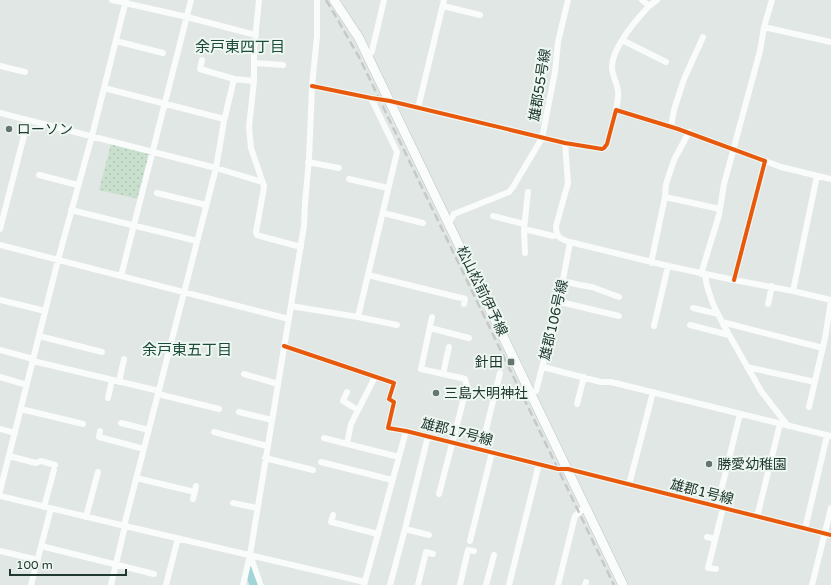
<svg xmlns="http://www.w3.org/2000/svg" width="831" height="585" font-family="'Varela Round','Noto Sans JP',sans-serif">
<defs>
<pattern id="park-dots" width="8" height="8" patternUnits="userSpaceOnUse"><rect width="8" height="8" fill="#cae0ce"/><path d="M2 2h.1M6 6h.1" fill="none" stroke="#adc1b1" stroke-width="1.8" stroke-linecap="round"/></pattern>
</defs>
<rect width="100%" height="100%" fill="#e1e7e4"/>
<path fill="url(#park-dots)" d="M111 144 150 153 139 199 99 190Z"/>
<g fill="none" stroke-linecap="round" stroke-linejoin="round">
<path stroke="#a1d4d6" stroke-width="14" d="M251 570 257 585"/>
<g stroke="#bdc6c2" stroke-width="10">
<path id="secondary" d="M334 0 359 38 623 585"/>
</g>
<path stroke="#fafbfb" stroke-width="6" d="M112 0 187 17 256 35
M259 0 254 50V81L249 127 251 148 264 186 263 193 256 232 257 235 260 236 301 247
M642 0 649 6 657 0
M443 6 480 15
M764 27 831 42
M622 40 666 62
M116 41 163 53
M368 56 371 53 372 51 384 0
M202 60 200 69 234 79 254 81
M254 63 283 65
M0 66 25 72
M312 86 371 98 390 101 565 143 602 149 604 148 607 144 616 110 678 129 765 161 734 280
M104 88 224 119
M418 108 444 0
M616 110C617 104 619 97 618 91 617 83 612 75 612 67 612 47 636 20 649 6
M0 113 216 168 262 182
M671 126 674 110 684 79 703 37
M565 143 568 183 556 226C556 237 560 239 570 242L668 266 734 280 793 291 831 300
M765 161 781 167 831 179
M308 162 339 168
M39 175 78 185
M349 179 388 188
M157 193 206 205
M665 197 720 209
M71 210 197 241
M383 213 423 223
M493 216 524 224
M449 223 454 214 509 192 513 187 542 138 555 72 558 42 568 0
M0 229 28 120
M524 229 553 236 558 235
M0 245 289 319
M525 253 524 229 528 192
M651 263 665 197 666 184 674 160 689 132
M701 274 719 215 724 184 760 51 764 27 772 0
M368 275 465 299 464 304
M705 275 707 286 713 304 723 324 761 391 788 426
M121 276 191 0
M563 281 580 285 592 287 619 297
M793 291 817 176
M0 300 45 311
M559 302 569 304 619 316
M768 304 772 286
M291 306 358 317 397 325
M693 308 718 314
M358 317 397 152 371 98
M432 317 421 369 461 378 465 379 467 386 439 494
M722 322 823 348
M690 325 729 335
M654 326 668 266
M430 328 469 338
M39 336 102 352
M284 346 394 383 389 399 394 402 388 428 406 431 558 469H568L831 535
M0 350 33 359
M33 361 159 391
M543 367 601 382H611L831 436
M747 367 815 382
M244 374 278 384
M443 374 449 347
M0 377 27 385
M119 382 124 359
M347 392 343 401 358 410
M158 394 219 409
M531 394 536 391 559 302 570 242
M108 398 112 380
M577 404 584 377
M809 407 825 338 831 301
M21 409 83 424
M239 412 272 420
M121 423 149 430
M0 429 15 433
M100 431 99 437 144 449
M214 432 267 446
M324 438 399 457
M347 444 351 424 375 377
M481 450 500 373
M9 456 36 463 41 461 55 465
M265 458 313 470
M321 462 392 480
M136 478 195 492
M629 485 653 392
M0 491 58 260 92 136 126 0
M0 496 125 526 365 582
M193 499 196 486
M233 503 257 508
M44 507 54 470
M717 507 740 414
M333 515 331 522 378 534
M86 517 98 472
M757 517 780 424
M124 526 216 168 224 121 234 79
M405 529 429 535
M805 529 827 436
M707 537 715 539
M470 541 492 452
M41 546 154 574
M0 551 38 560
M250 555 261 585
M716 569 708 568 723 508
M31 585 51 508
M111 585 125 526
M166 585 178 538
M243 585 250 555 304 226 305 203 309 159 312 86 317 36V0
M364 585 406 431
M390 585 405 529 428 436
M418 585 426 552 433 554
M460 585 468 550 474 551
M486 585 494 555
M509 585 539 464
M558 585 575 516 585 507
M585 585 586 582
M812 585 831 508"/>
<use href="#secondary" stroke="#fafbfb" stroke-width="9"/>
<path stroke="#c6c9c8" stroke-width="2.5" stroke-dasharray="8 4" stroke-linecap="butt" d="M326 0 335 15 360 59 614 585"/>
<g stroke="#eef7f2" stroke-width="6">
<path id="cycleway" d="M312 86 371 98 390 101 565 143 602 149 604 148 607 144 616 110 678 129 765 161 734 280
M284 346 394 383 389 399 394 402 388 428 406 431 558 469H568L831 535"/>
</g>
<use href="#cycleway" stroke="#e8590c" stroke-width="4"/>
</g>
<g fill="#64766f" stroke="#eef7f2" stroke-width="1.5">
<circle cx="9" cy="129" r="4"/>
<rect x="507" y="358" width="8" height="8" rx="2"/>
<circle cx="436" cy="393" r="4"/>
<circle cx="709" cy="464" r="4"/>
</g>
<g text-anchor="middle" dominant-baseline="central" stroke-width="4" stroke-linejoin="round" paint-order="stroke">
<g font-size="14" fill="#203930" stroke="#eef7f2">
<text transform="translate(540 85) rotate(-81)">雄郡55号線</text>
<text transform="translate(482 291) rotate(64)">松山松前伊予線</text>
<text transform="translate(554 320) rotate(-77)">雄郡106号線</text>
<text transform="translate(457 432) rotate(14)">雄郡17号線</text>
<text transform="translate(702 492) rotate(14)">雄郡1号線</text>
</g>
<g font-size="14" fill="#203930" stroke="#eef7f2" text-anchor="start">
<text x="17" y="129">ローソン</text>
<text x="503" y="362" text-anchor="end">針田</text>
<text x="444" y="393">三島大明神社</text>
<text x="717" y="464">勝愛幼稚園</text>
</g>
<g font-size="15" fill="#1c4b3a" stroke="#eef7f2">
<text x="240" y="47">余戸東四丁目</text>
<text x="187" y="350">余戸東五丁目</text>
</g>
</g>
<path d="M10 569v6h116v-6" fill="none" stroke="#203930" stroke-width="2"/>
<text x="16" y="569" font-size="12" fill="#203930" stroke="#eef7f2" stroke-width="3" paint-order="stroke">100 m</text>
</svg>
